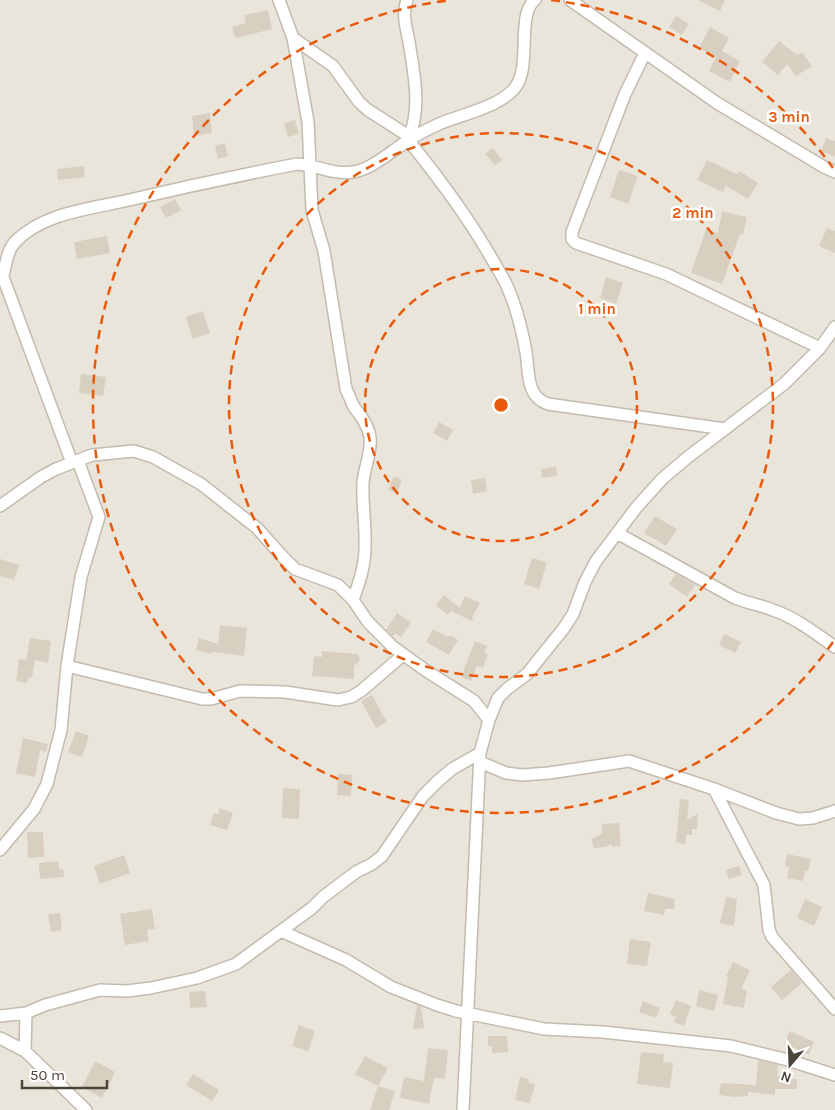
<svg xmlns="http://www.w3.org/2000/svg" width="835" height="1110" font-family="Karla,sans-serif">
<rect width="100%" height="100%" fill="#f6f3ec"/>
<path fill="#eae5da" d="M0 0H835V1110H0Z"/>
<path fill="#d8cfc1" d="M698 0H725L720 11Z
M268 10 272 29 235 38 232 27 246 23 244 15Z
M676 16 689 24 682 35 669 27Z
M710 27 729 38 722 51 740 61 730 82 709 71 716 57 699 48Z
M779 41 797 55 802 52 812 66 796 76 787 64 778 75 762 62Z
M210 113 212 133 194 136 192 116Z
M295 120 299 134 288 137 284 123Z
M826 138 835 141V156L821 152Z
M225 143 228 156 218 159 215 146Z
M493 148 502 160 495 165 485 154Z
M707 160 737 174 739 171 758 183 748 199 726 186 723 192 697 180Z
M84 166 85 177 58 180 57 169Z
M619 170 638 176 628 204 610 197Z
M175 199 181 210 166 218 160 207Z
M722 211 747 217 743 235 740 234 722 284 691 273 706 229 718 233Z
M827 228 835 231V253L819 246Z
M107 236 110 253 77 259 74 242Z
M606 277 623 283 616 304 600 298Z
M203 311 210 333 193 339 186 317Z
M81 374 106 377 103 396 79 393Z
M439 422 453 430 447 441 433 433Z
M556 467 557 476 542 478 541 469Z
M394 476 402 480 397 493 388 490Z
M485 478 487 491 473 494 471 480Z
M655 516 677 529 666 546 644 533Z
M532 558 547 562 539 589 524 584Z
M0 559 19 565 14 580 0 576Z
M676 574 695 585 687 597 669 584Z
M444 595 460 608 465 596 480 603 472 617 474 619 472 621 451 611 448 615 436 605Z
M397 613 411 622 401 637 395 633 393 636 386 630Z
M220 625 247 628 244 656 213 652 212 654 196 650 199 638 218 644Z
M433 629 448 637 450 635 458 640 449 655 426 642Z
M724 634 741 642 735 653 719 645Z
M30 638 51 641 48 663 35 660 32 678 28 677 27 683 16 681 19 659 26 660Z
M475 641 487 646 484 652 488 654 483 668 477 666 471 681 461 677Z
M322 651 358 654 360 661 354 666V679L312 676 314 656 322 657Z
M372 695 387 722 376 728 361 701Z
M76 731 89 736 82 757 68 752Z
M23 738 48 744 46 752 40 750 35 777 16 773Z
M338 774 352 775 351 796 337 795Z
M283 788 300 789 299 819 282 818Z
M680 799 689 800 687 820 698 814 697 829H692V835H686V844L676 843Z
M220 808 233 813 227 830 210 825 214 813 218 814Z
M619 823 621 846 612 847V844L605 847 594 848 591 839 602 834V824Z
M27 832H43L44 857 28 858Z
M787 854 811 859 808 871 805 870 803 881 787 878 789 867 785 866Z
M124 855 130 873 100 884 94 866Z
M58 861 59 869H63L64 877 40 879 39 863Z
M739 866 742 875 729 879 726 870Z
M648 893 675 899 674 909H665L664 915 644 911Z
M726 897 737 899 734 926 720 923Z
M805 899 822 907 814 926 797 918Z
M152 909 155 929 147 930 149 941 125 945 120 914Z
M60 913 62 930 51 932 48 914Z
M630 939 651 942 647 966 627 964Z
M733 962 750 970 741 989 747 990 744 1008 723 1004 728 977 726 976Z
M791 970 802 983 782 1000 771 987Z
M699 990 718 995 714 1011 696 1006Z
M205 991 207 1007 190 1008 189 992Z
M676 1000 691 1006 684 1026 674 1022 676 1017 670 1014Z
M643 1001 660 1008 656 1018 639 1012Z
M417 1005 421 1007 424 1028 413 1029Z
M299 1025 315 1031 308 1051 292 1046Z
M790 1031 814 1042 809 1055 784 1043Z
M488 1036H507L508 1052 492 1053V1046H488Z
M428 1048 448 1050 445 1079 434 1078 429 1104 400 1098 404 1077 424 1081Z
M641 1052 664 1054 663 1062 673 1063 670 1088 637 1084Z
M365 1056 388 1068 378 1086 355 1074Z
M758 1060 778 1065 777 1076 790 1075V1079H797V1089H775V1095L748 1092V1096L735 1097 719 1095 721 1083 756 1085Z
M95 1061 115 1072 102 1098 82 1087Z
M193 1074 219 1090 212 1101 186 1085Z
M520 1077 529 1079 528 1082 535 1084 530 1103 515 1100Z
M378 1086 395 1091 389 1110H370Z"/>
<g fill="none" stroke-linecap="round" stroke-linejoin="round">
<g stroke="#c2bbae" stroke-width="14">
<path id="minor" d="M279 0 293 38 305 105 308 122 312 210 324 251 346 389C349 395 351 401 354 407 361 416 368 425 370 437 372 452 364 468 363 483 362 505 366 526 365 548 365 566 359 583 353 600
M407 0C402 14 406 27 409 42 414 74 422 109 408 140 439 178 468 217 492 259 497 268 503 277 507 286 516 306 522 330 526 352 529 372 526 397 548 404L725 429
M570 0 717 103 824 167 835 172
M293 38 333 66 359 102 368 110 410 137
M645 53 625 94 572 232V239L576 243 666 274 820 348
M0 269 72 463 78 461 99 517 81 577 67 666 61 730 47 784 34 809 0 850
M3 276C6 264 7 250 16 241 45 212 92 209 129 200 185 187 241 175 297 164 318 165 332 175 353 172 372 169 390 152 406 142 416 135 428 129 439 124 462 114 506 106 518 83 530 60 517 14 535 0
M0 506 41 477 56 469 92 455 134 451 153 457 201 484 257 528 283 557 295 569 338 585 353 600 368 622 393 647 425 670 474 701 489 720
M617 533 735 598C748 603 760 605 773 610 796 618 815 633 835 647
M67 666 202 699H211L240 691 285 692 338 700 351 697 361 691 403 655
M480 762 506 773 522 775 549 773 629 761 714 789 776 813 799 819 813 818 835 811
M714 789 764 885 769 930 772 937 835 1009
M281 931 346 960 391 987 437 1005 456 1011 544 1029 603 1032 731 1046 788 1060 835 1075
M0 1016 26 1013 45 1005 100 990 127 991 151 988 197 978 236 964 312 908 323 897 356 872 372 864 382 856 423 796 438 781 452 769 480 753
M0 1038 25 1051 86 1110
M25 1051 26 1013
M463 1110 480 753 489 720 498 698 507 689 527 674 564 628 573 614 585 582 596 561 636 508 662 479 688 457 784 384 820 348 835 327"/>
</g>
<use href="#minor" stroke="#fff" stroke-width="11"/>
</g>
<g fill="none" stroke="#e8590c" stroke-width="2.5" stroke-dasharray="9 6">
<circle cx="501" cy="405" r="136"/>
<circle cx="501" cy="405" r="272"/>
<path d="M833 642A408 408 0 1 1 451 0M551 0A408 408 0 0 1 833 168"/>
</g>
<circle cx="501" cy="405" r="8" fill="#e8590c" stroke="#fff" stroke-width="2.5"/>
<g font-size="15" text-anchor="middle" font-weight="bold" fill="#e8590c" stroke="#fff" stroke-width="5" stroke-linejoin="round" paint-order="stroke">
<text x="789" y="122">3 min</text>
<text x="693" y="218">2 min</text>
<text x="597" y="314">1 min</text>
</g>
<g transform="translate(790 1065) rotate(199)" stroke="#ffffff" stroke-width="4" paint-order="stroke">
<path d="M0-4L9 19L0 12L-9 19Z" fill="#4b4439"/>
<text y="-8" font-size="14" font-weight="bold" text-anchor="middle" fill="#4b4439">N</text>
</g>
<path d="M22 1080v8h85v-8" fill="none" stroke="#4b4439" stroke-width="2.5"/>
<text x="30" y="1080" font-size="15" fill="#4b4439" stroke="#ffffff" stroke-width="4" paint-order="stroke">50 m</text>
</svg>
